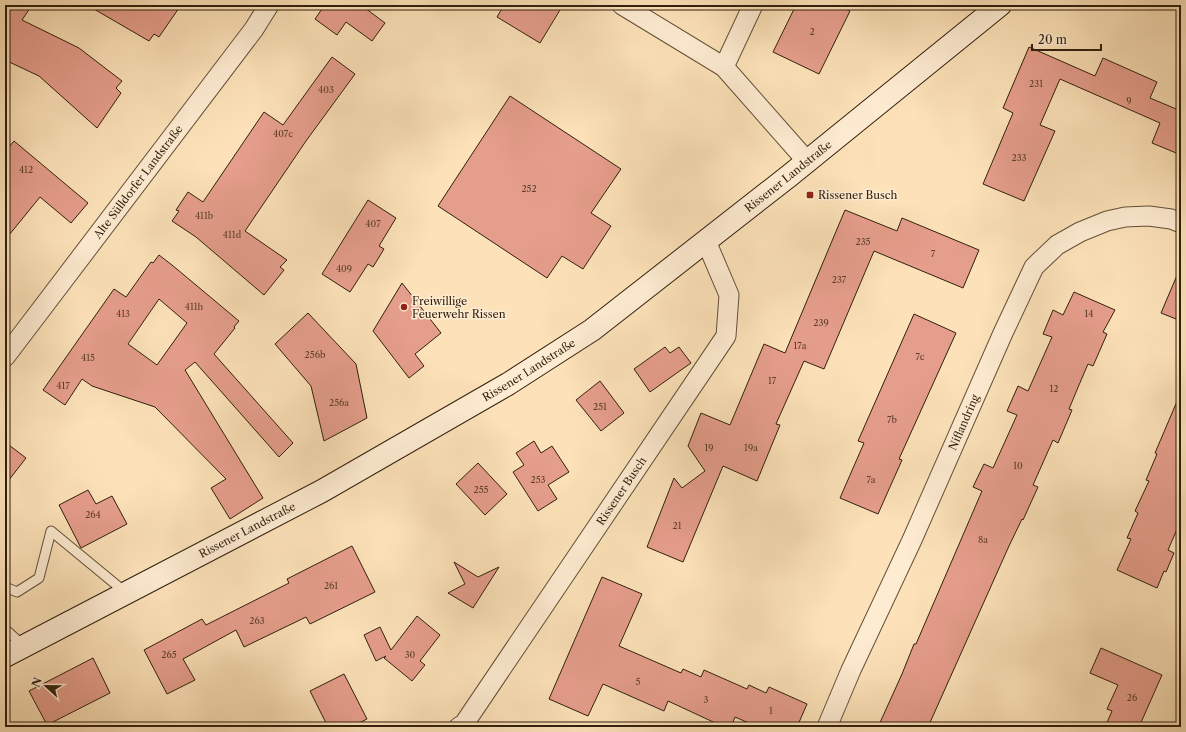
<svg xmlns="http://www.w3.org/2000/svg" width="1186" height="732" font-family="'Libre Caslon Text',serif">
<rect width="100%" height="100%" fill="#fde2b9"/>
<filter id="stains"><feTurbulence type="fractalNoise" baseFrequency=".005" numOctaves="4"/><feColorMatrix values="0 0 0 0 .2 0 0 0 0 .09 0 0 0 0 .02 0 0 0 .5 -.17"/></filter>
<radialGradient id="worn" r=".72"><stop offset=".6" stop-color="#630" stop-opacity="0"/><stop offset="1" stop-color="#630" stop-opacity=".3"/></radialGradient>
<path fill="#e69e8c" stroke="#301f0d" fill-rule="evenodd" d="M5 5H32L22 20 79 48 122 81 116 88 121 93 97 128 39 76 5 60Z
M87 5H181L159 37 154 34 149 41Z
M323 5H361L385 23 372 41 346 22 337 35 315 19 324 6Z
M504 5H563L540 43 497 17Z
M796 5H838L850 11 819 74 773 52Z
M1029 47 1095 76 1103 58 1157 82 1150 98 1181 111V155L1152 143 1160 123 1060 79 1040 125 1055 131 1024 201 983 184 1013 113 1003 108Z
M332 57 355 74 306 141 245 231 287 260 280 267 284 270 264 295 196 237 172 221 179 211 176 210 188 192 203 202 264 112 283 125Z
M510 96 621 169 591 213 611 226 583 269 562 256 547 278 438 206Z
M14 141 88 203 71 223 40 197 5 240V152Z
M368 200 396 218 379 246 384 249 373 267 368 264 350 292 322 274Z
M845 210 897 231 902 218 979 250 963 288 874 251 824 369 804 361 776 424 780 425 757 481 723 466 683 562 647 547 674 478 682 488 705 471 688 446 701 413 730 425 764 344 785 353Z
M159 255 172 265 239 321 234 327 235 328 214 354 293 443 279 457 195 362 185 370 263 498 230 519 211 488 226 479 155 407 92 386 82 379 65 405 43 390 114 289 126 297 151 262 153 263ZM159 299 187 323 157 365 128 344Z
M1181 266V321L1161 313Z
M402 283 441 333 415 354 424 366 409 378 373 331Z
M1074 292 1115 310 1103 332 1107 334 1093 366 1088 364 1079 385 1069 409 1072 410 1058 443 1053 440 1033 485 1038 487 1023 520 1022 519 1009 546 928 727H878L902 674 914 644H916L982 491 973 487 984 464 993 468 1017 415 1007 411 1018 386 1028 391 1052 337 1043 334 1053 310 1063 315Z
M308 313 356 364 367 418 324 441 311 386 275 344Z
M914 314 956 333 899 459 902 460 878 514 840 498 864 443 858 441Z
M665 347 670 353 679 347 691 363 650 392 634 369Z
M600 381 624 413 601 431 576 400Z
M1181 392V520L1168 550 1174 553 1166 572 1164 571 1157 588 1117 570 1131 539 1127 538 1138 513 1135 511 1149 481 1146 480 1157 454 1155 453Z
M534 441 541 453 552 446 569 472 548 485 557 499 538 511 513 472 524 465 516 453Z
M5 442 26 458 5 485Z
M478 463 507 494 485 515 456 484Z
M88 490 96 504 112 496 127 524 81 548 59 505Z
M352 546 375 592 310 624 306 617 244 647 236 630 183 659 195 680 167 694 144 650 202 619 206 625 289 583 287 579Z
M454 562 478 577 499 567 473 608 448 593 465 584Z
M602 577 642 594 619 646 681 673 683 669 701 677 704 670 747 689 749 685 766 693 769 687 807 704 797 727H758L735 717 731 727H724L668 701 664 711 603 684 588 716 549 699Z
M417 616 440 635 420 661 425 665 412 681 384 658 386 656 376 661 364 635 380 627 391 650Z
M1101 648 1162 675 1139 727H1105L1112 711 1107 709 1118 685 1090 673Z
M93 658 110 693 47 725 29 691Z
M344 674 367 719 351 727H328L310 691Z"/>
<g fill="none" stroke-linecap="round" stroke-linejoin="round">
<g stroke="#635038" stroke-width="11">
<path id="lane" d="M5 587 17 592 39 578 51 531 125 592
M5 629 24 646"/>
</g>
<g stroke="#635038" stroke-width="21">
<g id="street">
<path d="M622 5 724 67 806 160"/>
<path d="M724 67 753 5"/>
<path id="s1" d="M5 357 254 29 269 5"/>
<path id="s2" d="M459 727 464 724 726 336 729 295 706 241"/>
<path id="s3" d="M827 727 851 670 912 540 1003 333 1034 267 1057 245 1080 232 1107 221 1125 217 1149 216 1171 219 1181 223"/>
</g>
</g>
<g stroke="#301f0d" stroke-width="24">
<g id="secondary">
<path id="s4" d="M5 656 322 491 508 384 592 330 789 176 1000 5"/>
</g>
</g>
<use href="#lane" stroke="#feecd2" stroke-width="9"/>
<use href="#street" stroke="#feecd2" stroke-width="19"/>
<use href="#secondary" stroke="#feecd2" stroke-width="22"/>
</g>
<g fill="#8f2418" stroke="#feecd2" stroke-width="1.5">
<rect x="806" y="191" width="8" height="8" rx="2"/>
<circle cx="404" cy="307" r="4"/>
</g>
<g text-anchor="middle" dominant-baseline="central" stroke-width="3" stroke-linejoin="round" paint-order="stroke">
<g font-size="9" fill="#5e3f2d">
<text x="812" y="31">2</text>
<text x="1036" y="83">231</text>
<text x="326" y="89">403</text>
<text x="1129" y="100">9</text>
<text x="283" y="133">407c</text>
<text x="1019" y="157">233</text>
<text x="26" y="169">412</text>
<text x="529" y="188">252</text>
<text x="204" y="215">411b</text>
<text x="373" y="223">407</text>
<text x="232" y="234">411d</text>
<text x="863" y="241">235</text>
<text x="933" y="253">7</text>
<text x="344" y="268">409</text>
<text x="839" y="279">237</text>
<text x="194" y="306">411h</text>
<text x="123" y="313">413</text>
<text x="1089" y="313">14</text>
<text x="821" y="322">239</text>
<text x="800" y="345">17a</text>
<text x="315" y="354">256b</text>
<text x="920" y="356">7c</text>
<text x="88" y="357">415</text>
<text x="772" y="380">17</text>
<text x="63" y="385">417</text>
<text x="1054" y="388">12</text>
<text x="339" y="402">256a</text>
<text x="600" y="406">251</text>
<text x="892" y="419">7b</text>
<text x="709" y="447">19</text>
<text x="751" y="447">19a</text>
<text x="1018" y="465">10</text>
<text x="538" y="479">253</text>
<text x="871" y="479">7a</text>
<text x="481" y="489">255</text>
<text x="93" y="514">264</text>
<text x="677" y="525">21</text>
<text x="983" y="539">8a</text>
<text x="331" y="585">261</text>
<text x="257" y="620">263</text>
<text x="169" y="654">265</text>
<text x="410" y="654">30</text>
<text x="638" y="681">5</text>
<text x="1132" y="697">26</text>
<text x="706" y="699">3</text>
<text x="771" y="710">1</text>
</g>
<g font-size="11" fill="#301f0d" stroke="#feecd2">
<text stroke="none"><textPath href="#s4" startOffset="921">Rissener Landstraße</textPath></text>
<text stroke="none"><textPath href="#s1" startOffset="220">Alte Sülldorfer Landstraße</textPath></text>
<text stroke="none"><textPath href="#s4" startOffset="597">Rissener Landstraße</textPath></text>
<text stroke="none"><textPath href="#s3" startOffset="334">Niflandring</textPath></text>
<text stroke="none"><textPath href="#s2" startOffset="287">Rissener Busch</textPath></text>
<text stroke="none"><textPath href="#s4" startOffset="273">Rissener Landstraße</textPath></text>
</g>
<g font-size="11" fill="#301f0d" stroke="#feecd2" text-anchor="start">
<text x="818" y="195">Rissener Busch</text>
<text x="412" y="301">Freiwillige<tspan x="412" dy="13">Feuerwehr Rissen</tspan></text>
</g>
</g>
<rect width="1186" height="732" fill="none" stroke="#fde2b9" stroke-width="20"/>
<rect x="6" y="6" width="1174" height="720" fill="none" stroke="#301f0d" stroke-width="2"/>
<rect x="10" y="10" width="1166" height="712" fill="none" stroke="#301f0d"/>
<g transform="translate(46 686) rotate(292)" stroke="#feecd2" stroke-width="3" paint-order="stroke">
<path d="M0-3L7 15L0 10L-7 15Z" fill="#301f0d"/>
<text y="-6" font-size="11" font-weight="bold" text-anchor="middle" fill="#301f0d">N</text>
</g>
<path d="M1032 44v6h69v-6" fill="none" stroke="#301f0d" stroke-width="2"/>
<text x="1038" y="44" font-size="12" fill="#301f0d" stroke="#feecd2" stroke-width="3" paint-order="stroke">20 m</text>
<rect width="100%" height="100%" filter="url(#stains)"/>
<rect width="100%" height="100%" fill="url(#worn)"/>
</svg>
